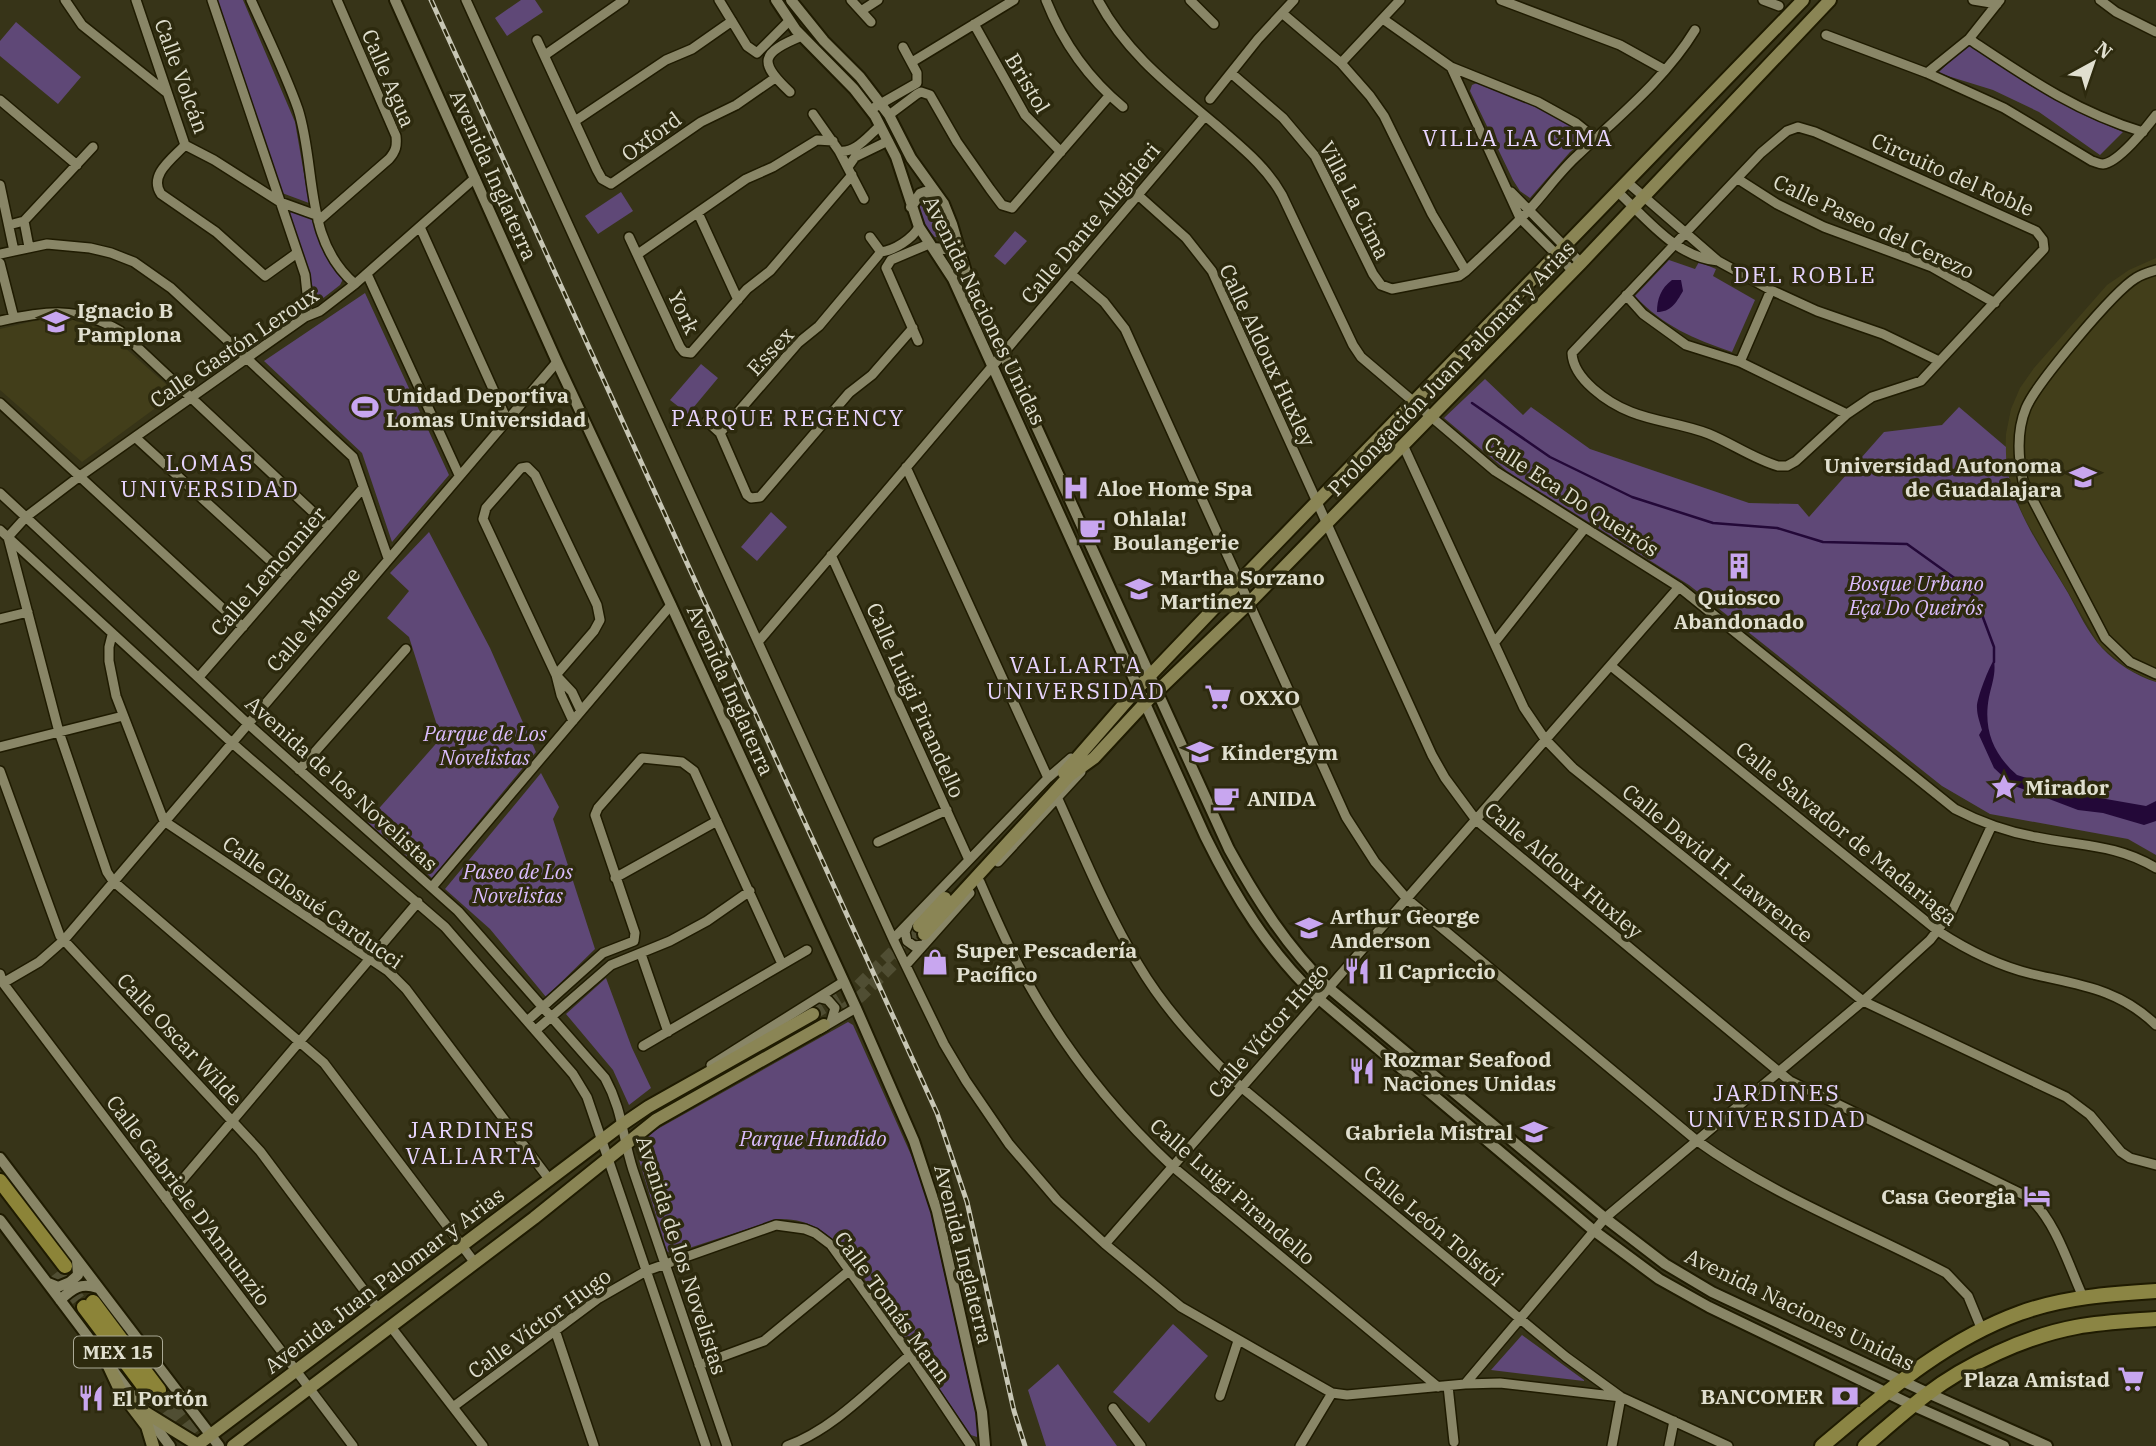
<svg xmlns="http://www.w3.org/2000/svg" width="2156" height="1446" font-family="'IBM Plex Serif',serif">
<rect width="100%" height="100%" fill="#373418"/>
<path fill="#423e1a" d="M2156 258V682L2130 670 2100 646 2026 521 2013 492 2005 463 2006 434 2011 409 2020 388 2034 368 2107 285 2129 270Z
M47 318H67L105 330 176 393 82 462 0 390V329Z"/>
<path fill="#5f4877" d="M216 0H243L295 122 309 203 282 193Z
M521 0H535L543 12 507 36 495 18Z
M16 22 81 77 58 104 0 56V41Z
M1969 43 2029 85 2086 116 2123 132 2100 155 2039 112 1993 90 1938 73Z
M1479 82C1518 97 1554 113 1588 137L1570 152 1530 198 1520 191 1513 180 1470 91 1472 85Z
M621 192 633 211 598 234 585 216Z
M921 196 937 202 943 213 947 231 943 237H935C925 226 915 211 921 196Z
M288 210 312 219 324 253 343 279 340 285 317 303 314 300V291Z
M1015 231 1027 241 1005 265 994 256Z
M1669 260 1695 269 1699 262 1716 269 1713 276 1755 300 1732 352C1694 339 1663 326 1635 296Z
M365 293 449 475 392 542 362 453 264 361Z
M701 364 718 378 688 414 670 400Z
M1485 379 1523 415 1531 407 1590 449 1749 503 1798 504 1809 517 1884 432 1942 425 1959 407 2006 447C2004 499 2042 549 2068 593 2078 611 2088 633 2102 648 2116 663 2136 676 2156 682V855L2128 839 1990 814 1942 786 1689 585 1507 471 1444 418Z
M771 512 787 527 757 561 741 547Z
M429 532 490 648 536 752 432 878 367 822 441 738 409 637 387 618 409 591 390 573Z
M541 773 559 807 553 819 595 949 546 997 490 929 445 889Z
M606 978 632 1048 651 1088 629 1105 613 1070 566 1014Z
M848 1022 853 1025 912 1157 929 1205 980 1433 977 1437 971 1435 850 1258C831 1234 810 1218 778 1219L671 1254 667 1251 639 1160 640 1145 654 1131Z
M1173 1324 1208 1356 1149 1423 1113 1392Z
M1522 1335 1584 1380V1381L1491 1370Z
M1058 1364 1117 1446H1046L1028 1390Z"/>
<path fill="#230838" d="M1672 280H1681L1683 291C1676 303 1671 312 1657 312 1657 299 1661 288 1672 280Z
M1994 660C1996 674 1992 683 1989 697 1983 729 1993 754 2017 775L2083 795 2146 806 2156 801V821L2144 825 2103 813 2078 810 2012 785 1994 768 1979 735 1982 730C1980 723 1977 715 1977 708 1976 700 1989 667 1994 660Z"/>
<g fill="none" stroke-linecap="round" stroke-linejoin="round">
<path stroke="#230838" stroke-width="2.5" d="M1472 403 1550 457 1632 497 1713 523 1777 528 1823 542 1907 544 1967 587 1978 604 1994 647V662"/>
<path stroke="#504e33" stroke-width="12" stroke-dasharray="12 6" stroke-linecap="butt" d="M813 1014 855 989 919 926
M830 1021 862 995 924 934"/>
<path stroke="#504e33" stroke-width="14" stroke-dasharray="14 7" stroke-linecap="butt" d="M57 1272 84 1307
M159 1390 202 1446
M151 1396 180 1434"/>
<g stroke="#1f1b01" stroke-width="12">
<path id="minor" d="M65 0 82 25 166 92
M136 0 185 145 214 160 280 202 316 215
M212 0 305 275 308 303 305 317
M251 0C267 36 285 72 298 109 317 168 303 240 355 284
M466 0 893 939 944 1044 966 1081 1009 1144 1057 1200 1105 1244 1181 1307 1332 1393 1347 1395 1465 1384 1500 1383 1621 1397
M719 0 747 46 757 53 789 21
M851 0 871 22
M1046 0C1063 43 1088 78 1123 107
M1098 0C1126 53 1171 87 1216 125 1241 147 1266 166 1282 195L1353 345 1361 357 1495 471 1679 587 1955 809C1980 822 2008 832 2036 837 2079 846 2117 844 2156 868
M1190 0 1214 24
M1501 0 1620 45 1665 70
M1763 0 1779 6
M1973 0 1997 4
M2100 0 2116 12 2156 32
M861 11 878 0
M1282 13 1341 63 1370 96 1384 116 1432 214 1466 271
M1383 19 1451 67 1538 102 1576 123 1596 139
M974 24 1025 115 1061 152
M1826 35 1927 73 2004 108 2092 161C2096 162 2099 164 2103 164 2118 163 2147 127 2156 115
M1969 39C2026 77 2076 112 2143 132
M537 40 597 170 602 179 611 184 701 122 736 105 775 78
M545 55 624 0
M912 62 1014 0
M1341 63 1400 0
M1451 67 1520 218 1573 271
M1231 73 1283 118 1315 156 1373 274 1381 285 1392 289 1459 276 1466 271C1487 251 1508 232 1528 211 1545 193 1559 172 1578 155 1619 116 1665 79 1695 30
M1927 73 1969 39 2000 0
M790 92C758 62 760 53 802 36
M1210 99 1258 39 1294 0
M0 100 77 165
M875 107 917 83V73L903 47
M813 114 839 151 864 199
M889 115 917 94 921 92 930 95 957 142 990 189 1002 205 1012 208 1109 96
M575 121 666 60 692 49 732 21
M1798 127 1815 132 2036 231 2043 240 2044 249 1921 381 1872 397 1847 414 1796 461 1787 466H1778C1754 459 1733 444 1709 434 1684 424 1656 422 1631 412 1608 403 1573 379 1572 353L1761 153 1787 131Z
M185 145C173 158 148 175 161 194L216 232 265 276 297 253
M839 151C855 154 869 135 880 126
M848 167 855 157 888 141
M1738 179 1777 204 1824 227 1932 267 1995 303
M1627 182 1718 261 1771 290 1817 311 1883 334 1939 361
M0 185 14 251
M1511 192 1581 263
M1618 192C1646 218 1677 258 1718 261
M1138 195 1186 238 1212 271 1432 755 1445 778 1476 820 1790 1081 2030 1198C2057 1224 2068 1264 2083 1297
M698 213 738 300
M24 221 29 247
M318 221 389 159C396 151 397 146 396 136L337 0
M9 225 24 221 93 147
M420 227 507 420
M629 237 680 347 684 352 691 353 747 289 770 271 852 175
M870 237 881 252
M0 254 47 244 90 248 111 253 134 262 171 288 353 457 388 558
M638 254 746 179 773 167 817 140 833 141
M0 263 14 318
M2156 270C2149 272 2142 274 2136 278 2114 291 2036 384 2026 408 2016 432 2018 457 2023 481L2105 638 2130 662 2156 674
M367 274 459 475
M1071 274 1104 302 1125 329 1346 817 1375 862 1407 899 1696 1140C1773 1196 1862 1229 1946 1273L1968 1296 1982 1330
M1626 295 1643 314 1686 345 1740 362 1847 414
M0 321C45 311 78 306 120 331L329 527
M918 341 886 268 891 260 929 244
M1740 362 1771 290
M0 403 243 627
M707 421 720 433 747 495 751 498 760 497 849 393 872 375 913 328
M720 433 798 343 819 326 881 252C895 250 912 239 919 227
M135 437 287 576
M1403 445 1524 708 1545 739 1573 768 1863 1001 2066 1097 2090 1115 2121 1152 2130 1158 2156 1165
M906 467 1048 778
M0 493 247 723 458 911 605 1078C623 1111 622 1136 633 1170L727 1446
M0 530 231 742 445 927 573 1074 587 1097 706 1446
M831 555 969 860
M0 619 28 612
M112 635 109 647V661L116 696 164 821 388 971 406 989 549 1179
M758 642 1205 116
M1495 642 1585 528
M1611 666 1938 931C1967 950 1999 966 2032 974 2080 985 2119 989 2156 1025
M556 675 594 631 600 620 597 605 535 475 527 467 521 468 486 508 483 519 556 675 561 695 573 721
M557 676 572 692 581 711
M199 677 363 488
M0 747 123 716
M299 770 406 649
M0 771 60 936 260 1151 378 1309
M1058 799C1083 854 1106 911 1138 964 1165 1010 1203 1050 1241 1087L1566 1357 1621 1397 1728 1446
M878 842 947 810
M998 862 1081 772
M615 878 717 821
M980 882C994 914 1008 947 1025 978 1064 1048 1114 1112 1172 1166L1438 1387
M432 887 671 605
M908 925 905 932 907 941 914 946 924 945
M893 939 1048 778 1071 758
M641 954 668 1032
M906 965 970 893
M0 974 3 983 353 1446
M3 983 39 962 64 940 557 362
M820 998 828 1000 835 1008 831 1022
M527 1021 603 953 634 941 635 933 595 815 598 808 642 758 682 762 694 771 782 964
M820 1029 856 1008
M536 1030 611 965 670 941 707 921 750 891
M643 1046 807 950
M711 1065 843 982
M166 1199 418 902
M1105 1244 1679 587
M475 1263 324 1063 113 881 107 872 59 732 8 537 26 517 80 476 305 317 320 311 355 284 475 178
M391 1327 483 1446
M555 1330 594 1446
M699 1365 764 1341 850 1270
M1465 1384 1605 1218 1863 1001 1930 940 1951 913 1992 825
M1448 1386 1454 1442
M1220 1396 1238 1341
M453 1407 599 1298 646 1271 776 1225 805 1229 815 1233 831 1245 910 1355 971 1446
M1113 1408 1141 1446
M787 1446C834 1429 872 1387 910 1355
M1300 1446 1332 1393
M1612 1446 1621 1397
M1669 1446 1674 1421"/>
</g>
<g stroke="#1f1b01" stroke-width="14">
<path id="tertiary" d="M395 0 557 362 671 605 856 1008 914 1141 937 1211 982 1412 985 1446
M776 0 796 30 854 89 875 116 896 157 919 227 953 279 1205 836C1235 897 1269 952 1319 999L1593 1230 1659 1279 1709 1307 1914 1406 2004 1446
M791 0 824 41 860 77 889 115 911 158 944 204 952 224 966 272 1229 849C1257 900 1287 947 1329 988L1605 1218 1665 1264 1712 1292 1928 1393 2047 1446
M911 207 920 194 925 192 938 197
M933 248 945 249 955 238
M0 1158 219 1446
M0 1220 170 1446
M48 1283 58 1287 70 1282 78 1275 77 1260
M60 1300C73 1288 81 1282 98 1288"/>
</g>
<g stroke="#1f1b01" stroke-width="16">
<path id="secondary" d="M1064 773 1139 687 1240 581 1803 0
M919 926 945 898
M924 934 1069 776 1094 758 1145 703 1249 603 1581 263 1830 0
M107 1362 121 1392 147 1426 153 1446
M143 1411 200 1446
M196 1446 623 1124 648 1107 813 1014
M233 1446 534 1218 656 1120 824 1025"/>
</g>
<g stroke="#1f1b01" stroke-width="18">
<path id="primary" d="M1822 1446C1883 1395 1943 1341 2020 1313 2064 1297 2110 1294 2156 1291
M1865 1446C1885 1429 1905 1411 1926 1395 1966 1364 2027 1336 2076 1327 2103 1322 2129 1321 2156 1319"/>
</g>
<g stroke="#1f1b01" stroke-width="18">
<path id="trunk" d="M0 1181 65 1266
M93 1302 159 1390
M84 1307 151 1396"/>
</g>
<use href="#minor" stroke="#898667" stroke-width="9"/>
<use href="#tertiary" stroke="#898667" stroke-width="10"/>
<use href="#secondary" stroke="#8a8555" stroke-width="12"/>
<use href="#primary" stroke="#8b8544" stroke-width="14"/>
<use href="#trunk" stroke="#8c8438" stroke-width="14"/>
<g stroke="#c7c6b4" stroke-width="5">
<path id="rail" d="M431 0 937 1113 967 1202 1014 1411 1025 1446"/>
</g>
<use href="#rail" stroke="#2d2a0e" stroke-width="2.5" stroke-dasharray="8" stroke-linecap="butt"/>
</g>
<defs>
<g id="school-bare" transform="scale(2.1)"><path d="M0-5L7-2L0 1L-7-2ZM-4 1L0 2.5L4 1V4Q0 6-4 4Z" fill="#c8a6ef" stroke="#2d2a0e" stroke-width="2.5" paint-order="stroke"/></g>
<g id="stadium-bare" transform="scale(2.1)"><path d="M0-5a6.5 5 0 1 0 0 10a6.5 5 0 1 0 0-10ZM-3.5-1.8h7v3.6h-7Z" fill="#c8a6ef" stroke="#2d2a0e" stroke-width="2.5" paint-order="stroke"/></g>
<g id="university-bare" transform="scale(2.1)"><path d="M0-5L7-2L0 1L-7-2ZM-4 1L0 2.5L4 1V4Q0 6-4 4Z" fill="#c8a6ef" stroke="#2d2a0e" stroke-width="2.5" paint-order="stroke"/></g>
<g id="hospital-bare" transform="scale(2.1)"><path d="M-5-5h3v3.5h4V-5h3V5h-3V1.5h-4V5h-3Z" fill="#c8a6ef" stroke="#2d2a0e" stroke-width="2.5" paint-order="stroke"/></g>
<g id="cafe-bare" transform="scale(2.1)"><path d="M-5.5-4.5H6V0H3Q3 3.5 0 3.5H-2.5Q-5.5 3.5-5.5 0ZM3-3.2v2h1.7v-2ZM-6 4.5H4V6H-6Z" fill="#c8a6ef" stroke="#2d2a0e" stroke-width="2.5" paint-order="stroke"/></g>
<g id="building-bare" transform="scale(2.1)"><path d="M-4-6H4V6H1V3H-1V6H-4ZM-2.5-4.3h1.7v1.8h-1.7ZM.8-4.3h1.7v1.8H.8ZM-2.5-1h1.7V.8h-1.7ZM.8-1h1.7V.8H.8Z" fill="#c8a6ef" stroke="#2d2a0e" stroke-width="2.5" paint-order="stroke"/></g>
<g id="supermarket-bare" transform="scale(2.1)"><path d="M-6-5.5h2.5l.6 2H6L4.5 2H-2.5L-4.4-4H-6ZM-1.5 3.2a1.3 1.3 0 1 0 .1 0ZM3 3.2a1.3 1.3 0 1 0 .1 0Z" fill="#c8a6ef" stroke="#2d2a0e" stroke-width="2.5" paint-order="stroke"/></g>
<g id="sight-bare" transform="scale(2.1)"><path d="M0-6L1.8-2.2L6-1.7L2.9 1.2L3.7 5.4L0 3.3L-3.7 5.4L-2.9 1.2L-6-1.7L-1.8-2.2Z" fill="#c8a6ef" stroke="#2d2a0e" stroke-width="2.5" paint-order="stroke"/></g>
<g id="shop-bare" transform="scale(2.1)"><path d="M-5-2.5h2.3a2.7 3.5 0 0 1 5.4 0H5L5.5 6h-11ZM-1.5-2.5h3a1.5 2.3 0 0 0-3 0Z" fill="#c8a6ef" stroke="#2d2a0e" stroke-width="2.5" paint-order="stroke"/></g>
<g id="restaurant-bare" transform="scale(2.1)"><path d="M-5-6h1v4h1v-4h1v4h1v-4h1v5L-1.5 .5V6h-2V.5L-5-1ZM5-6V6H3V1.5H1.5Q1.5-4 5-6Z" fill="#c8a6ef" stroke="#2d2a0e" stroke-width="2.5" paint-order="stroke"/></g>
<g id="hotel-bare" transform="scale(2.1)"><path d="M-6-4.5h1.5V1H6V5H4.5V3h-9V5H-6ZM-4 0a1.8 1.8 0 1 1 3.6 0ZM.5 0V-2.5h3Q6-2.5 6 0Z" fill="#c8a6ef" stroke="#2d2a0e" stroke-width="2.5" paint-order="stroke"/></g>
<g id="bank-bare" transform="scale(2.1)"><path d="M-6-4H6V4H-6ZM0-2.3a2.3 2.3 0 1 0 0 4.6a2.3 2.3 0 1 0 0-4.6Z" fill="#c8a6ef" stroke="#2d2a0e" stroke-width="2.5" paint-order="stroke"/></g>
</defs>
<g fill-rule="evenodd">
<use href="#school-bare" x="56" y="322"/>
<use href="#stadium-bare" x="365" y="407"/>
<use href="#university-bare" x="2083" y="477"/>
<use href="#hospital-bare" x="1076" y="488"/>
<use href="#cafe-bare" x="1092" y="530"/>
<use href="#building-bare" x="1739" y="566"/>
<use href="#school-bare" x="1139" y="589"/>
<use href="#supermarket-bare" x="1218" y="697"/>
<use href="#school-bare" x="1200" y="752"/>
<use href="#sight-bare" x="2004" y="787"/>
<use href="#cafe-bare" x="1226" y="798"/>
<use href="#school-bare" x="1309" y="928"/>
<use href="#shop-bare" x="935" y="962"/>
<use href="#restaurant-bare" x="1357" y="971"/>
<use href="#restaurant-bare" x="1362" y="1071"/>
<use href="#school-bare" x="1534" y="1132"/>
<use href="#hotel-bare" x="2037" y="1196"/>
<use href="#supermarket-bare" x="2131" y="1379"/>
<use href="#bank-bare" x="1845" y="1396"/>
<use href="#restaurant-bare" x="91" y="1398"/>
</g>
<g text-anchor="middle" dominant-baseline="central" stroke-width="7" stroke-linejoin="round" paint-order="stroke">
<rect fill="#2d2a0e" stroke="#aaa995" stroke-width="2" x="74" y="1336.5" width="88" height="31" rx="5"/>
<g font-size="19" font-weight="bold" fill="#e0dfcf">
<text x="118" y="1352">MEX 15</text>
</g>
<g font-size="21" fill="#e0dfcf" stroke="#2d2a0e">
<text transform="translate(182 76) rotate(70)">Calle Volcán</text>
<text transform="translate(389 78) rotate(67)">Calle Agua</text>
<text transform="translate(1028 83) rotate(59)">Bristol</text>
<text transform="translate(651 136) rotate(-36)">Oxford</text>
<text transform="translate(1953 174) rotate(24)">Circuito del Roble</text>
<text transform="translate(494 175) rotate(66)">Avenida Inglaterra</text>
<text transform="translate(1355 200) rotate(63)">Villa La Cima</text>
<text transform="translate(1090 223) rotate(-50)">Calle Dante Alighieri</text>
<text transform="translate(1874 226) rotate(25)">Calle Paseo del Cerezo</text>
<text transform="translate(985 310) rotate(64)">Avenida Naciones Unidas</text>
<text transform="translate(684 312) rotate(65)">York</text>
<text transform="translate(234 347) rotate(-34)">Calle Gastón Leroux</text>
<text transform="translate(770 351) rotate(-47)">Essex</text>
<text transform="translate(1268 355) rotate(65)">Calle Aldoux Huxley</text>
<text transform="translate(1451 368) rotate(-46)">Prolongación Juan Palomar y Arias</text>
<text transform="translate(1572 496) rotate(33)">Calle Eca Do Queirós</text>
<text transform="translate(268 571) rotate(-49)">Calle Lemonnier</text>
<text transform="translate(313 619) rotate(-49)">Calle Mabuse</text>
<text transform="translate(731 690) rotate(66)">Avenida Inglaterra</text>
<text transform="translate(916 700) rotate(66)">Calle Luigi Pirandello</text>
<text transform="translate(342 783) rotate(42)">Avenida de los Novelistas</text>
<text transform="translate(1847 833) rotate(39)">Calle Salvador de Madariaga</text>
<text transform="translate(1718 863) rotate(39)">Calle David H. Lawrence</text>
<text transform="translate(1564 870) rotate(40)">Calle Aldoux Huxley</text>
<text transform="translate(313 902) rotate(35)">Calle Glosué Carducci</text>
<text transform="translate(1268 1030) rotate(-49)">Calle Víctor Hugo</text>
<text transform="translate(180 1039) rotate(47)">Calle Oscar Wilde</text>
<text transform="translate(1233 1191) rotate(41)">Calle Luigi Pirandello</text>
<text transform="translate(189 1200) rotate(53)">Calle Gabriele D'Annunzio</text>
<text transform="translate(1434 1225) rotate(40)">Calle León Tolstói</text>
<text transform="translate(964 1254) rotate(76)">Avenida Inglaterra</text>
<text transform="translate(682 1255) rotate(72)">Avenida de los Novelistas</text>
<text transform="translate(384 1280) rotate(-37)">Avenida Juan Palomar y Arias</text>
<text transform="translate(893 1307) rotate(54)">Calle Tomás Mann</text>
<text transform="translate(1800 1309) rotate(26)">Avenida Naciones Unidas</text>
<text transform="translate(539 1323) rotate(-36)">Calle Víctor Hugo</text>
</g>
<g font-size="21" font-weight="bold" fill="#e0dfcf" stroke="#2d2a0e" text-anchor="start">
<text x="77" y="310">Ignacio B<tspan x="77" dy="24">Pamplona</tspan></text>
<text x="386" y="395">Unidad Deportiva<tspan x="386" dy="24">Lomas Universidad</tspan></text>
<text x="2062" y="465" text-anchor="end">Universidad Autonoma<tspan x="2062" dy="24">de Guadalajara</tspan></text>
<text x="1097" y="488">Aloe Home Spa</text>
<text x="1113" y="518">Ohlala!<tspan x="1113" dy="24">Boulangerie</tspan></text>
<text x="1160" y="577">Martha Sorzano<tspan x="1160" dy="24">Martinez</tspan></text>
<text x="1739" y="597" text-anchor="middle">Quiosco<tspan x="1739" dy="24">Abandonado</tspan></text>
<text x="1239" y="697">OXXO</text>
<text x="1221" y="752">Kindergym</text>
<text x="2025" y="787">Mirador</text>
<text x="1247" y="798">ANIDA</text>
<text x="1330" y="916">Arthur George<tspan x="1330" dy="24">Anderson</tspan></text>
<text x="956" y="950">Super Pescadería<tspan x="956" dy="24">Pacífico</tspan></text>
<text x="1378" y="971">Il Capriccio</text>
<text x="1383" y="1059">Rozmar Seafood<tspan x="1383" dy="24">Naciones Unidas</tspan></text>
<text x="1513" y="1132" text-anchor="end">Gabriela Mistral</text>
<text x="2016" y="1196" text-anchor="end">Casa Georgia</text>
<text x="2110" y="1379" text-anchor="end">Plaza Amistad</text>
<text x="1824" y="1396" text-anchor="end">BANCOMER</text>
<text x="112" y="1398">El Portón</text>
</g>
<g font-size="21" font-style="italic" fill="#dbbdfe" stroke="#2d2a0e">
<text x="1916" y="583">Bosque Urbano<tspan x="1916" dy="24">Eça Do Queirós</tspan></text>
<text x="485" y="733">Parque de Los<tspan x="485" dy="24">Novelistas</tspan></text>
<text x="518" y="871">Paseo de Los<tspan x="518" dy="24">Novelistas</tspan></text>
<text x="813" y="1138">Parque Hundido</text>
</g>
<g font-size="23" letter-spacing="2" fill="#e6d3fd" stroke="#2d2a0e">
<text x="1518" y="137">VILLA LA CIMA</text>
<text x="1805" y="274">DEL ROBLE</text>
<text x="788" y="417">PARQUE REGENCY</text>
<text x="210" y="462">LOMAS<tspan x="210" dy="26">UNIVERSIDAD</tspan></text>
<text x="1076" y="664">VALLARTA<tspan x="1076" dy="26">UNIVERSIDAD</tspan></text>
<text x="1777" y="1092">JARDINES<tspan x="1777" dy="26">UNIVERSIDAD</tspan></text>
<text x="472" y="1129">JARDINES<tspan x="472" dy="26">VALLARTA</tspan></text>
</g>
</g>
<g transform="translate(2093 63) rotate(40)" stroke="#2d2a0e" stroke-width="5" paint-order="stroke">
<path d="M0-5L12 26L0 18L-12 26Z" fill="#e0dfcf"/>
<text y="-10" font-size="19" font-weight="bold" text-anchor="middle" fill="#e0dfcf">N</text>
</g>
</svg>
